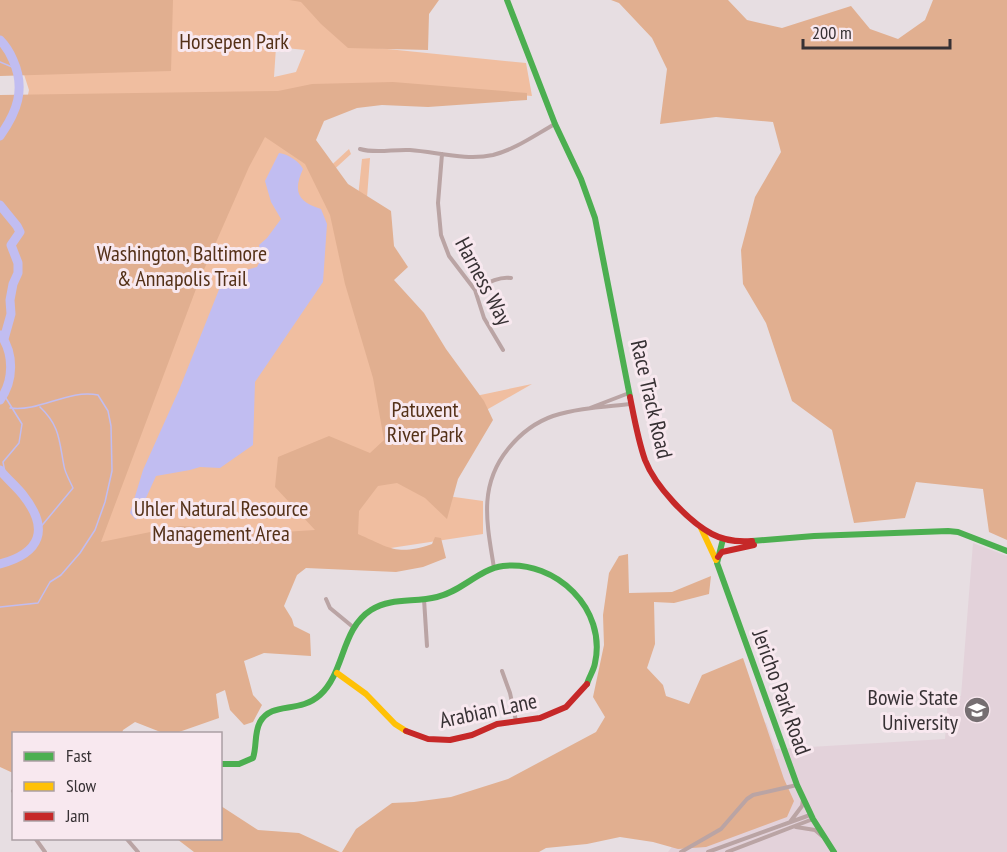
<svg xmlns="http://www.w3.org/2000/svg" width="1007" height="852" font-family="'PT Sans Narrow',sans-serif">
<rect width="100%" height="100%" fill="#e7dee2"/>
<path fill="#e3d2da" d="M973 543 1007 556V852H668L766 722 776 749 945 739 948 698 961 696Z"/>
<path fill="#f0bea0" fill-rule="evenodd" d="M0 0H336L358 46 526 63 532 96 430 87 374 94 306 127 324 172 349 149 351 154 327 176 357 207 362 159 370 158 365 224 452 401 532 384 467 421 433 494 483 501V534L384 549 0 583 21 127 29 90ZM276 47 305 50 296 72 274 77Z"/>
<path fill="#e1af90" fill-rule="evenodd" d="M0 0H173L171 71 0 76Z
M289 0H439L429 14 428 50 348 48 321 24 301 2Z
M611 0H728L747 20 782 28 851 6 870 29 898 39 925 20 933 0H1007V540L989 532 983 489 916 482 905 518 854 523 832 430 792 401 766 323 743 284 741 250 755 197 781 152 773 122 716 117 660 124 667 69 652 38 619 3Z
M393 82 527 93V100L428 107 382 105 357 108 324 121 316 140 348 184 391 211 394 246 408 267 394 280 424 313 446 349 484 401 493 420 458 479 447 519 425 498 397 483 378 486 359 511 358 534C390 548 397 556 432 544L435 537 441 538 446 558 423 567 396 572 306 568 297 575 284 606 292 619 294 626 310 634 311 656 264 653 244 661 253 695 262 705 253 722 244 725 230 710 225 690 216 694 219 718 179 732 163 733 135 722 123 730 122 733 14 734 13 773 0 767V95L278 91 312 84ZM265 137 305 164 330 215 345 284 373 378 384 440 370 453 329 436 278 457 275 487 315 530 283 532 180 526 101 542 199 281 249 167Z
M628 554 629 593 672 592 711 576 709 594 674 603 654 602 655 644 647 668 663 685 666 696 689 704 702 675 743 658 784 779 794 801 787 817 706 847 678 849 653 842 620 837 587 844 546 848 539 852H342L356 829 392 803 414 802 451 797 508 779 596 732 605 717 593 697 604 645 603 615 609 573 619 556Z
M221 806 258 830 299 833 340 852H194L177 839 220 838Z"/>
<path fill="#c1bdf1" d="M279 153C288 154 299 161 303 169 293 191 297 202 321 209L327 224 323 282 255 382 253 445 220 468 200 467 190 470 156 476 136 520 130 513 143 470 179 390 226 272H239L257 267 261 259 259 245 267 238 281 219 271 202 265 181Z"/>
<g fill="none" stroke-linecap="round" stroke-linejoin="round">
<path stroke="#c1bdf1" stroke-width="1.5" d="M0 62 17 69
M4 395 22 424 19 443 3 462 6 478
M39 529 73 488C70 481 65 473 64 466 59 440 60 426 40 407
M0 607 38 603 50 582 61 575 80 553 95 530 105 502 112 471 111 426 108 411 98 395C68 389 40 412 10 408"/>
<path stroke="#c1bdf1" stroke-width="9" d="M0 40C6 46 10 53 13 60 26 89 17 112 0 136
M0 205 17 226 20 232 11 245 18 263V273L13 284 10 300 11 314 4 339
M0 400C14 381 14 354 1 335
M0 470C7 479 16 486 23 495 50 529 41 553 0 564"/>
<path stroke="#baa4a4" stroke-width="4" d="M360 149C376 154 393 149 410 150 437 152 466 161 493 155 516 149 535 135 555 124
M442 154 438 203 441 235 449 256 475 290 484 318 503 350
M475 290C486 284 498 276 511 278
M590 408 629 393
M494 568C487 524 478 486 508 449 520 434 536 422 553 416 578 408 605 407 631 404
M326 599 330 608 353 627
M424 599 427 646
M502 671 510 693 516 721
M13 791 14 792
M790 822 802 806 803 800
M796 827 815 830 822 836
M35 838 45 852
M126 838 138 852
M681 852 721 829 747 799 753 795 797 785
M708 852 810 815
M727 852 813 819"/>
<path stroke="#4caf50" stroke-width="6" d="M507 0 555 124 581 179 595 218 630 397
M723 539 717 563 797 785 813 819 834 852
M752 541 814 536 948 531 958 532 1007 551
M220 764H239L253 758C257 746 254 733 260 722 272 701 299 714 320 695 345 672 341 629 371 610 392 597 414 603 437 597 461 592 479 569 503 566 556 560 607 609 595 663 594 670 589 677 587 684"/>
<path stroke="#ffc107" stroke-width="6" d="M701 528 716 560
M337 673 366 694 395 724 406 731"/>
<path stroke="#c62828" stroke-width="6" d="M630 397C634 417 638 440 645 460 655 486 688 521 712 534 725 541 739 542 752 541
M718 557 722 552 754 545
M406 731 428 739 450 740 472 735 497 724 540 718 566 707 587 684"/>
</g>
<defs>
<g id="university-disc" transform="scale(1.35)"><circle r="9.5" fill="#756e71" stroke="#f8e8ef"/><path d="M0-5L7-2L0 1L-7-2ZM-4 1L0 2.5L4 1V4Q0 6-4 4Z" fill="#fff"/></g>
</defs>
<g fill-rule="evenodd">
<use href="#university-disc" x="977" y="710"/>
</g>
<g text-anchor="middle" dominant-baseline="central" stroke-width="6" stroke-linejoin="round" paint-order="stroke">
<g font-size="22" fill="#543118" stroke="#f8e8ef">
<text x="234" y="41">Horsepen Park</text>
<text x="182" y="253">Washington, Baltimore<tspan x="182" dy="25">&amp; Annapolis Trail</tspan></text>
<text x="425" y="409">Patuxent<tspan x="425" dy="25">River Park</tspan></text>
<text x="221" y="508">Uhler Natural Resource<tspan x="221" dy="25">Management Area</tspan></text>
</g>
<g font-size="22" fill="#373134" stroke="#f8e8ef">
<text transform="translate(484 281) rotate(62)">Harness Way</text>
<text transform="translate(652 399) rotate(77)">Race Track Road</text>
<text transform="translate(782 692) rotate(70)">Jericho Park Road</text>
<text transform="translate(488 710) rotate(-12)">Arabian Lane</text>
</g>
<g font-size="22" fill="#373134" stroke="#f8e8ef" text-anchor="end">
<text x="958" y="697">Bowie State<tspan x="958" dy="25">University</tspan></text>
</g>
</g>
<rect x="12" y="732" width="210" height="108" fill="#f8e8ef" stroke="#ab9fa4" stroke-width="1.5"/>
<rect x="24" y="752" width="30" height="9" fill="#4caf50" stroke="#ab9fa4" stroke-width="1.5"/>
<text x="66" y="762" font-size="18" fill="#373134">Fast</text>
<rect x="24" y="782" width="30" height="9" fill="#ffc107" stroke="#ab9fa4" stroke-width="1.5"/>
<text x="66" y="792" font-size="18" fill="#373134">Slow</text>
<rect x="24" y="812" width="30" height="9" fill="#c62828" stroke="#ab9fa4" stroke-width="1.5"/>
<text x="66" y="822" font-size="18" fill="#373134">Jam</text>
<path d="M803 39v9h147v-9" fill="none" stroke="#373134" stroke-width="3"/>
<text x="812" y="39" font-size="18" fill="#373134" stroke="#f8e8ef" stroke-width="4.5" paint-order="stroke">200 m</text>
</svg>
